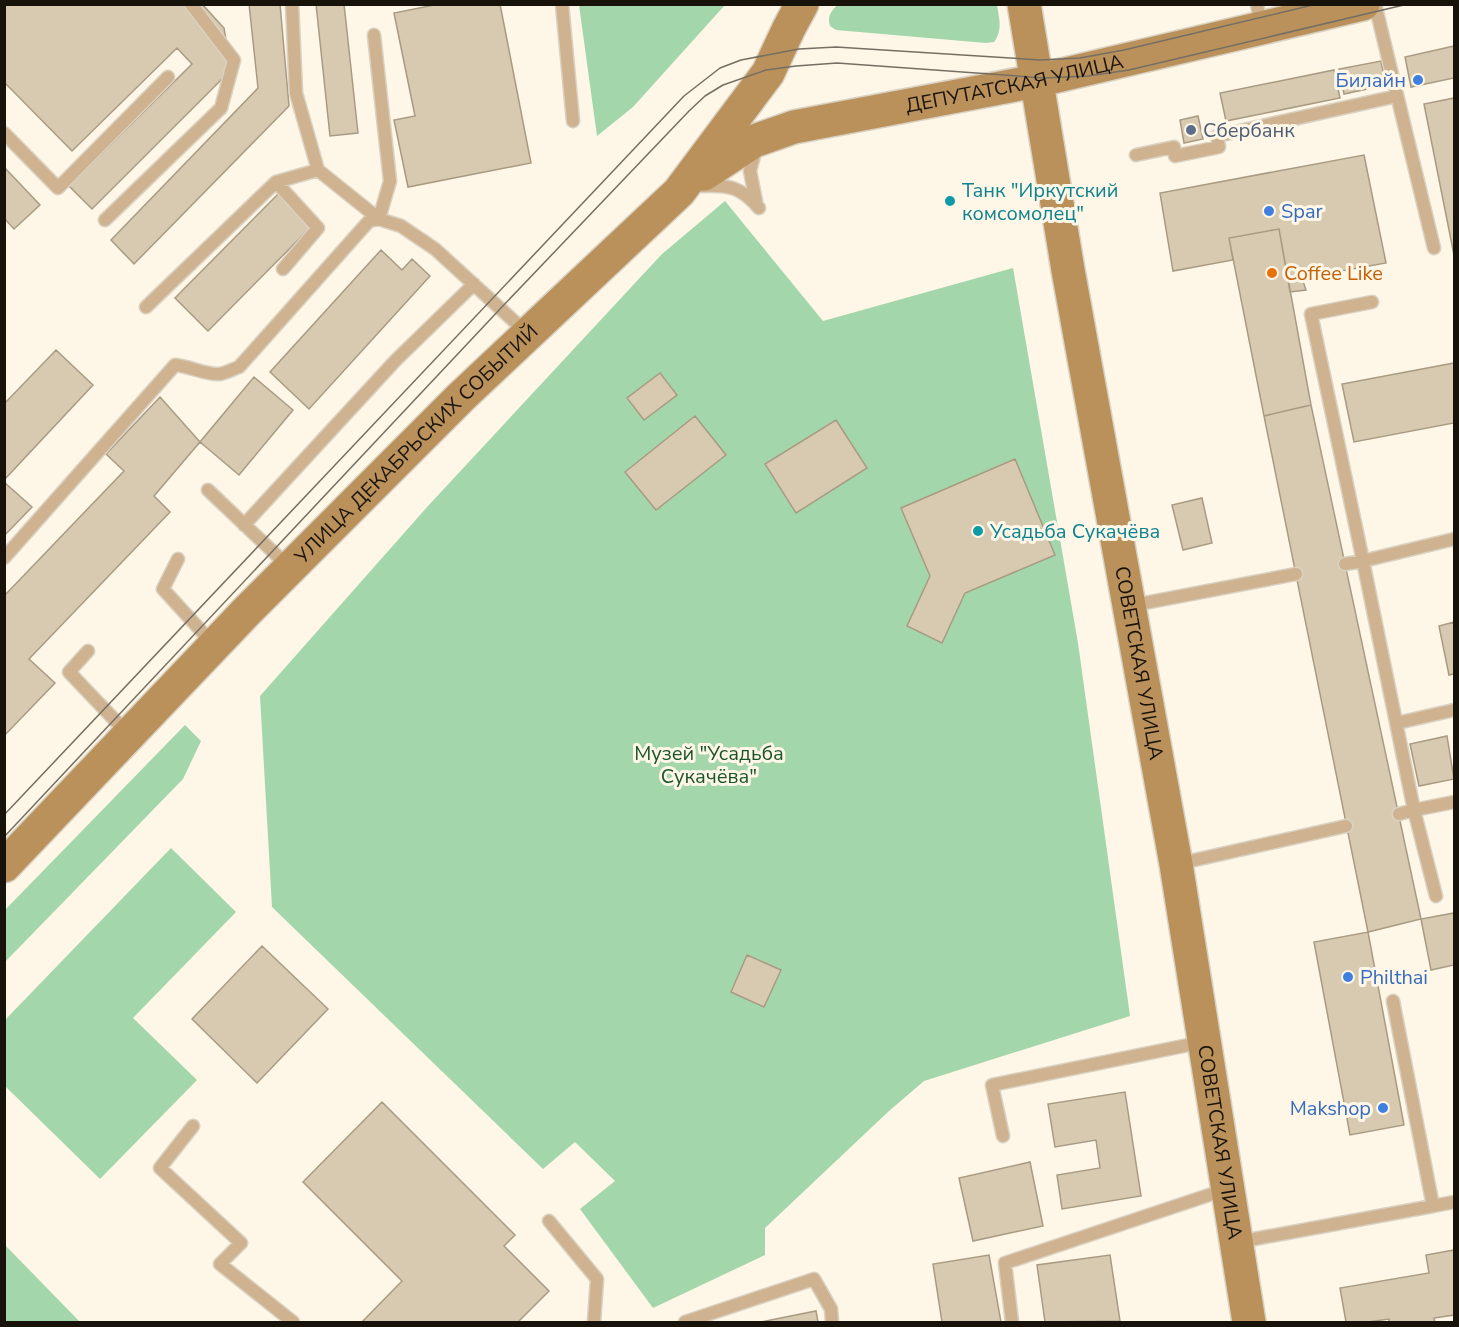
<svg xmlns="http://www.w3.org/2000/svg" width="1459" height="1327" font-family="'Nunito Sans',sans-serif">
<rect width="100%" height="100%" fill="#fef6e6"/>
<path fill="#a3d6aa" d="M579 5V4L725 5 633 107 597 136Z
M997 5C999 18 1003 30 994 42L986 43 836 30 830 26C827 16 831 12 837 5Z
M725 201 823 321 1013 268 1078 643 1130 1016 924 1081 889 1111 765 1228V1255L653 1308 580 1209 615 1181 575 1142 543 1169 272 907 260 696 428 506 662 254Z
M185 725 201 741 183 779 5 962V910Z
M171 848 236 912 133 1018 197 1080 100 1179 5 1086V1020Z
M5 1245 80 1322H5Z"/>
<path fill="#d8cab1" stroke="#a99b83" stroke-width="1.5" d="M4 4H202L224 28 231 70 92 209 69 186 192 64 177 48 72 151 4 82Z
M249 4H280L289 106 134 264 111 240 258 88Z
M316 4H344L358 133 330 136Z
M439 4H500L531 163 408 187 394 120 415 116 394 13Z
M1454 46V78L1411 87 1405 57Z
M1381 61 1386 85 1344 94 1339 69Z
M1334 70 1340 98 1226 121 1220 93Z
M1454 98V255L1424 104Z
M1198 116 1203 139 1184 143 1180 120Z
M1364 155 1386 263 1302 278 1306 290 1290 292 1279 229 1229 238 1233 260 1173 271 1160 193Z
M4 167 40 205 14 229 4 218Z
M279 193 312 226 208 331 175 298Z
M1279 229 1311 405 1264 416 1229 238Z
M381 250 402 270 412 259 430 276 309 409 270 372Z
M56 350 93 385 4 480V404Z
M1454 363V423L1354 442 1342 384Z
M660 373 677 395 644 420 627 398Z
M254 377 293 410 239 475 200 442Z
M160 397 200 442 154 496 170 512 29 659 55 683 4 736V596L124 471 106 454Z
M1311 405 1421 919 1368 932 1264 416Z
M695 416 726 455 656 510 625 472Z
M836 420 867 468 796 513 765 464Z
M1015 459 1055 555 965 593 942 643 907 626 930 576 901 508Z
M4 482 32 507 4 536Z
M1202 498 1212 543 1183 550 1172 505Z
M1454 622V674L1449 675 1439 626Z
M1447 736 1454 779 1419 786 1410 744Z
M1454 913V965L1431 970 1421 919Z
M1368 932 1404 1125 1350 1135 1314 942Z
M262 946 328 1009 257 1083 192 1019Z
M747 955 781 970 764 1007 731 992Z
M1125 1092 1141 1196 1062 1209 1057 1175 1100 1168 1096 1140 1055 1147 1048 1104Z
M382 1102 515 1235 504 1246 549 1291 518 1322H362L402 1281 303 1182Z
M1030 1162 1043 1226 973 1241 959 1178Z
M1454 1250V1315L1434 1318 1435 1322H1389V1319L1368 1322H1346L1340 1288 1429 1273 1426 1255Z
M989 1255 1001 1322H942L933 1264Z
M1110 1255 1120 1321 1045 1322 1037 1265Z
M816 1311 818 1322H761Z"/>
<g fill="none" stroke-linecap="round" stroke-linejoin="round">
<g stroke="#d9d2c3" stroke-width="15">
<path id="service" d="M292 4 296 93 318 170
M562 4 573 121
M1257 4 1261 27
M1375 4 1434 248
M4 133 58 188 168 77
M756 148 750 171 756 201
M1136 155 1174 147 1175 156 1219 147 1217 136 1397 96
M276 182 318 228 283 269
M702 186C730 185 741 187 759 208
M105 220 221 108 234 60 191 4
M1372 302 1311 314 1363 561 1454 539
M146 307 276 182 318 170 379 219 390 181 374 35
M208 490 289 567
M244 525 395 361 474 284
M4 558 175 365C189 366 206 375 220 374 226 373 233 369 239 367L369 221 379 219 401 226 435 249 527 333
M178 559 163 589 214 645
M1345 564 1363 561 1414 810 1399 814
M1129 606 1296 574
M88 651 69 672 128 734
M1397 723 1454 710
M1177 864 1346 826
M1436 896 1414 810 1454 802
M193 1126 160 1168 241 1243 220 1264 293 1322
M1003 1136 992 1085 1203 1042
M1433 1206 1454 1202
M549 1221 597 1279 594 1322
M1238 1242 1433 1206 1393 1001
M685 1322 814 1279 831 1309 832 1322
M1012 1322 1005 1263 1227 1189"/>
</g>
<g stroke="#d9d2c3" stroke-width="36">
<g id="secondary">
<path id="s1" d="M1024 4 1068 270 1176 864 1249 1322"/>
<path id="s2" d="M704 174 754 141 794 127 1036 81 1363 4"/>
<path id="s3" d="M4 866 247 611 461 397 679 192 768 73 789 28 802 4"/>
</g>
</g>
<use href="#service" stroke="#cfb390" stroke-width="12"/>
<use href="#secondary" stroke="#ba915b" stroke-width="33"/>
<path stroke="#756f63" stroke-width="1.5" d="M4 815 684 96 720 68 741 60 799 49 836 47 1040 60 1080 58 1124 50 1317 4
M4 837 500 309 689 111 705 96 723 85 766 70 796 66 837 63 1044 78 1088 76 1129 70 1408 4"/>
</g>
<g fill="#3f7fe0" stroke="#fef6e6" stroke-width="2">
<circle cx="1418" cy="80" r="6"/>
<circle cx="1269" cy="211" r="6"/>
<circle cx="1348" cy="977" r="6"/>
<circle cx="1383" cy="1108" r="6"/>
</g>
<circle fill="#5c6f8a" stroke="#fef6e6" stroke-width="2" cx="1191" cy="130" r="6"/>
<g fill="#0f9aa8" stroke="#fef6e6" stroke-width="2">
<circle cx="950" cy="201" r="6"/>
<circle cx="978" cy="531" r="6"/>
</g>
<circle fill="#e8710a" stroke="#fef6e6" stroke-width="2" cx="1272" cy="273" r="6"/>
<g text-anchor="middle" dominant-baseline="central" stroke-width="6" stroke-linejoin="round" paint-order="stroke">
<g font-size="20" fill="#366cbe" stroke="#fef6e6" text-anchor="end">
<text x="1406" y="80">Билайн</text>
<text x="1281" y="211" text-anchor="start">Spar</text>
<text x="1360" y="977" text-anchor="start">Philthai</text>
<text x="1371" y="1108">Makshop</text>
</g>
<g font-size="20" fill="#18130a" stroke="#fef6e6">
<text stroke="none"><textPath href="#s2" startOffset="327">ДЕПУТАТСКАЯ УЛИЦА</textPath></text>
<text stroke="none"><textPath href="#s3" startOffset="590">УЛИЦА ДЕКАБРЬСКИХ СОБЫТИЙ</textPath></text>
<text stroke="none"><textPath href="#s1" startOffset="669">СОВЕТСКАЯ УЛИЦА</textPath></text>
<text stroke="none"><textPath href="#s1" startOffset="1155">СОВЕТСКАЯ УЛИЦА</textPath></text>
</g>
<g font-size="20" fill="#4e5e75" stroke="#fef6e6" text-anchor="start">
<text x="1203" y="130">Сбербанк</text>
</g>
<g font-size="20" fill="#0d838f" stroke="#fef6e6" text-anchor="start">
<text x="962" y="190">Танк "Иркутский<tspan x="962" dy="23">комсомолец"</tspan></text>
<text x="990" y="531">Усадьба Сукачёва</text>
</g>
<g font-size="20" fill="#c56008" stroke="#fef6e6" text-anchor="start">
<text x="1284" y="273">Coffee Like</text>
</g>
<g font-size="20" fill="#195529" stroke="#fef6e6">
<text x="709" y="753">Музей "Усадьба<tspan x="709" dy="23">Сукачёва"</tspan></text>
</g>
</g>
<rect width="1459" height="1327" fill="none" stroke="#18130a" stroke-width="12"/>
</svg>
